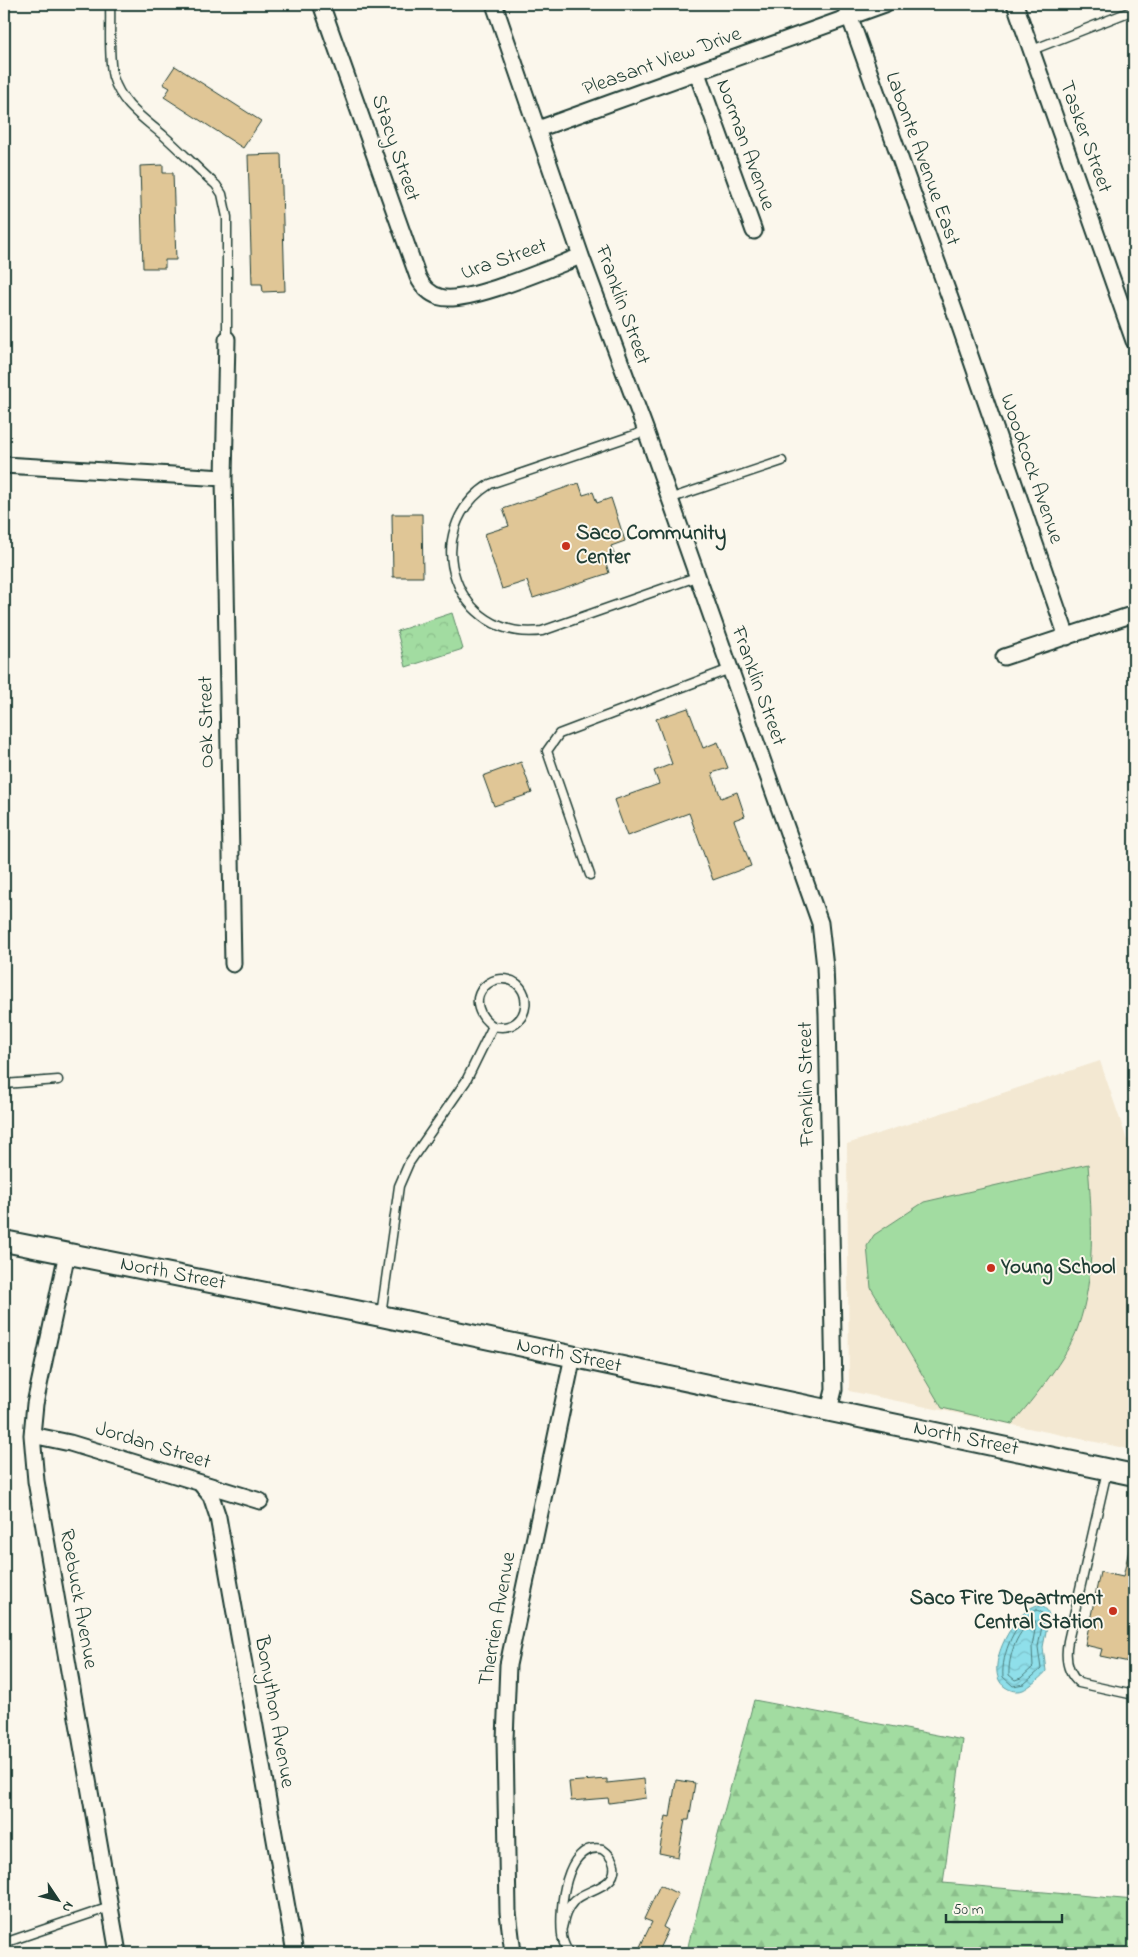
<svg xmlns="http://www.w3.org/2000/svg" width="1138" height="1957" font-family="'Indie Flower',sans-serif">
<defs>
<pattern id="forest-firs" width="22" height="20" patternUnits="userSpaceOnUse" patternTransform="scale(1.25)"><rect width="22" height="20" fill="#a2dca1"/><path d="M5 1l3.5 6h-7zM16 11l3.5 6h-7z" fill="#8bbe8b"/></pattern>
<pattern id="park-crowns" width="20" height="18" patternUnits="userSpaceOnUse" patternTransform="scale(1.25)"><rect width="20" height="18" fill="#a2dca1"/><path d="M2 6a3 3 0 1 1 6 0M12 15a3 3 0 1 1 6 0" fill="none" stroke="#8bbe8b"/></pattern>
<pattern id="water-waves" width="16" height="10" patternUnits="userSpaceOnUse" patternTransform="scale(1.25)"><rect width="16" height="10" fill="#8fdfea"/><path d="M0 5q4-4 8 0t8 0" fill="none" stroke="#7bc0c9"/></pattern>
</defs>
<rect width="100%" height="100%" fill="#fbf7ec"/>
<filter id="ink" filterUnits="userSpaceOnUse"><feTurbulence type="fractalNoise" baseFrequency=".02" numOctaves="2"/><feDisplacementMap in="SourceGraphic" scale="10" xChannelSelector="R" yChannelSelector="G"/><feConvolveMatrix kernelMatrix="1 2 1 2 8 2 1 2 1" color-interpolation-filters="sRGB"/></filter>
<g filter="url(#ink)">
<path fill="#f3e8d2" d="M1100 1061 1127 1140 1134 1138V1450L849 1391 847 1144Z"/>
<path fill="url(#forest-firs)" stroke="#608c6a" d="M754 1700 963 1740 943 1883 1134 1900V1953H687L689 1942Z"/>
<path fill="url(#park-crowns)" stroke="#608c6a" d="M452 613 463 649 406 667 397 631Z"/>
<path fill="#a2dca1" stroke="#608c6a" d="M1088 1164C1092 1217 1096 1276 1078 1327 1068 1357 1033 1399 1012 1424L942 1408 871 1288 867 1246 874 1235 924 1202Z"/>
<path fill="url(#water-waves)" stroke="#629ea1" d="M1038 1605C1044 1607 1048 1609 1049 1616L1043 1647 1046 1671C1044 1675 1028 1688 1023 1690 1016 1692 1011 1691 1005 1687 981 1671 1015 1609 1038 1605Z"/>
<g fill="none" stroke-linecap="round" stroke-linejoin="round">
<path stroke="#4c7e7d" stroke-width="1" d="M1037 1610 1041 1612 1044 1616 1038 1647 1041 1669 1024 1684 1013 1686 1003 1677C1001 1655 1015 1619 1037 1610Z
M1035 1621 1036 1624 1032 1647 1033 1667 1021 1678 1015 1680 1009 1675C1008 1658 1017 1627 1035 1621Z"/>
</g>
<path fill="#e0c696" stroke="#1f3d34" d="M175 66 261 121 243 148 164 97 170 88 163 84Z
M281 154 285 291 263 292 262 284H252L248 155Z
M163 165V173H173L176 260H165V268H143L140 166Z
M579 483 583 495 593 492 597 503 611 498 625 541 611 546 615 557 605 560 609 573 533 598 527 581 502 589 484 534 509 526 503 509Z
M392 514H422L423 577H393Z
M688 708 703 748 718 742 728 768 712 773 721 798 737 792 745 816 734 820 751 866 713 880 689 813 627 836 614 800 659 784 654 771 672 764 656 719Z
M521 762 532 793 494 806 483 776Z
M1129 1550H1134V1663L1100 1656 1102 1649 1085 1645 1100 1572 1123 1577Z
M607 1779V1783L644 1779 646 1798 609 1803 608 1798 571 1801 569 1782Z
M676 1780 695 1783 689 1820H685L678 1857 659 1853 666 1816 670 1817Z
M660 1885 678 1894 663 1927 668 1930 657 1953H637L652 1922 644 1919Z"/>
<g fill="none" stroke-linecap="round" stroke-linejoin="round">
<g stroke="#1f3d34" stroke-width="11">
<path id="service" d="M110 4C111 25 108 58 113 77 121 104 143 118 163 135 181 151 198 169 216 185L222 194 227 217V339
M1032 50 1134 10
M1123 305 1134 302
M646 431 490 484C416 531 456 642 542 631L696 577
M669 499 782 461
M590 875 547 751 559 734 730 669
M4 1084 58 1080
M381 1315 399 1186 409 1163 466 1081 493 1026C533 1035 536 979 502 979 495 979 489 982 484 987 472 1000 479 1017 493 1026
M1107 1471 1068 1641C1065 1657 1066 1672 1079 1683L1134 1695
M562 1928C564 1919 566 1909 573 1902 584 1889 618 1888 614 1865 612 1857 608 1853 602 1849 565 1841 559 1910 562 1935 562 1941 566 1947 568 1953
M4 1943 110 1907"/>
</g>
<g stroke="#1f3d34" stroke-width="19">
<path id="minor" d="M321 4 418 277C422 286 430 294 440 297 466 305 552 267 581 256
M494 4 581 256 646 431 820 923 825 967 827 1015 834 1390 829 1410
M845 4 956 315 1067 637
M1015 4 1134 341
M697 73 754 231
M538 129 885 4
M227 339 224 478 233 964
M4 465 224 478
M1004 657 1134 614
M67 1253 35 1404 32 1435 36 1481 118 1953
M32 1435 70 1443 260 1501
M200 1483 211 1496 218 1517 295 1953
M513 1953 508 1912 505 1739 508 1665 573 1356"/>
</g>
<g stroke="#1f3d34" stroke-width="24">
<path id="secondary" d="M4 1241 381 1316 1134 1475"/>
</g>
<use href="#service" stroke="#fbf7ec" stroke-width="8"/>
<use href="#minor" stroke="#fbf7ec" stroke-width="15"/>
<use href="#secondary" stroke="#fbf7ec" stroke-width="20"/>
</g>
</g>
<g fill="#c8321e" stroke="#fbf7ec" stroke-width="2">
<circle cx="566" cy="546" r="5"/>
<circle cx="991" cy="1268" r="5"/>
<circle cx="1113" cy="1611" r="5"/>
</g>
<g text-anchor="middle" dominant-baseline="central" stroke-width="4" stroke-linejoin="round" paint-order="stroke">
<g font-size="21" fill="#1f3d34" stroke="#fbf7ec">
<text transform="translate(662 62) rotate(-20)">Pleasant View Drive</text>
<text transform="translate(1085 137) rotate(70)">Tasker Street</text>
<text transform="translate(745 145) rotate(70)">Norman Avenue</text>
<text transform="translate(395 148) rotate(71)">Stacy Street</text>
<text transform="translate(922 159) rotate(70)">Labonte Avenue East</text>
<text transform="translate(504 260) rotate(-19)">Ura Street</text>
<text transform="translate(622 305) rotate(70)">Franklin Street</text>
<text transform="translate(1031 469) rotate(71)">Woodcock Avenue</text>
<text transform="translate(758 686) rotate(70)">Franklin Street</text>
<text transform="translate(207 722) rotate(-91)">Oak Street</text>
<text transform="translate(807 1084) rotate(-91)">Franklin Street</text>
<text transform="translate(173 1274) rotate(11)">North Street</text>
<text transform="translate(569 1356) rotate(12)">North Street</text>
<text transform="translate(966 1439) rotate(12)">North Street</text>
<text transform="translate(153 1446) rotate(17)">Jordan Street</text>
<text transform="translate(78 1599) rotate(80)">Roebuck Avenue</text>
<text transform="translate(498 1619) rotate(-80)">Therrien Avenue</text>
<text transform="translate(274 1712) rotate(80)">Bonython Avenue</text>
</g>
<g font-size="21" font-weight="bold" fill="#1f3d34" stroke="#fbf7ec" text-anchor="start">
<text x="576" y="534">Saco Community<tspan x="576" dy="24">Center</tspan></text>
<text x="1001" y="1268">Young School</text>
<text x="1103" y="1599" text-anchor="end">Saco Fire Department<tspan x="1103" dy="24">Central Station</tspan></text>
</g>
</g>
<rect width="1138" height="1957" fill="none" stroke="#fbf7ec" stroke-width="20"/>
<rect x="10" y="10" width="1118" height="1937" fill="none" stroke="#1f3d34" stroke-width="2" filter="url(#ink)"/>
<g transform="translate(58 1900) rotate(125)" stroke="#fbf7ec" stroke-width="4" paint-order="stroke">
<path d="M0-4L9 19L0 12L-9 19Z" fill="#1f3d34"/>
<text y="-8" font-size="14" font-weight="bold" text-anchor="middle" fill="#1f3d34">N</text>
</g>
<path d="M946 1914v8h116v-8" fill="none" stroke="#1f3d34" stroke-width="2.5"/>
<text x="953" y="1914" font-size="15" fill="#1f3d34" stroke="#fbf7ec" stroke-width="4" paint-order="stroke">50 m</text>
</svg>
